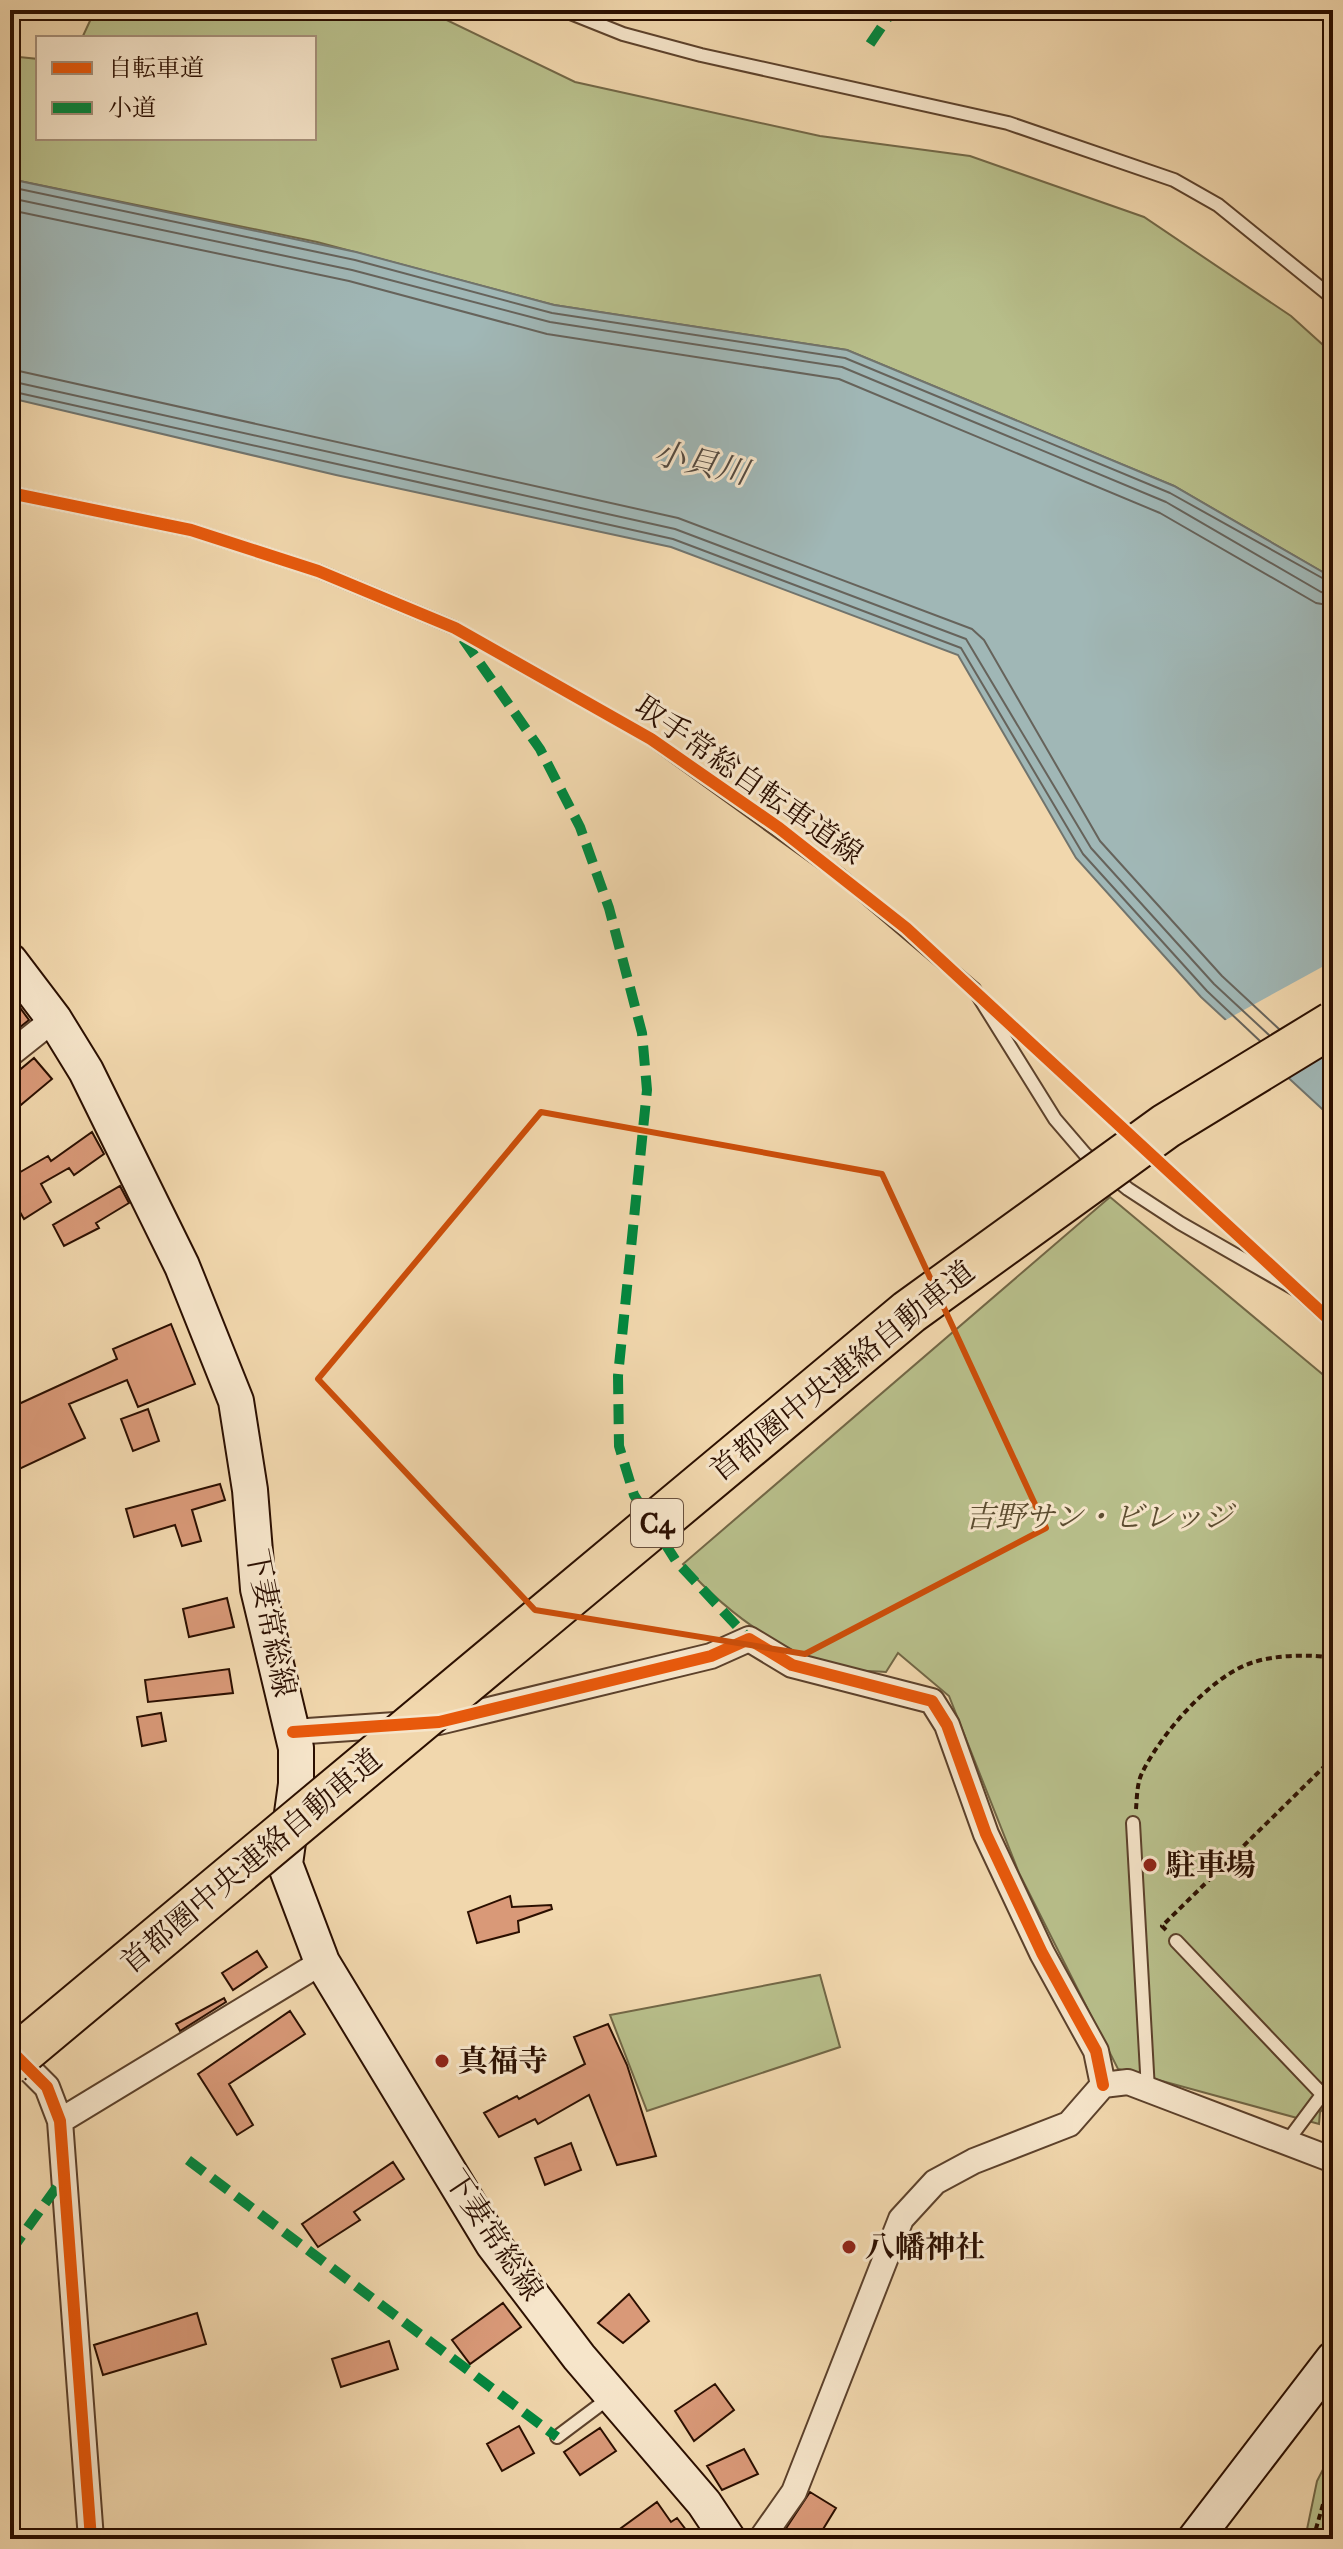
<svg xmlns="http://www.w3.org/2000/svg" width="1343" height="2549" font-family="'IM FELL Great Primer','Noto Serif JP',serif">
<rect width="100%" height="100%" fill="#f1d7ad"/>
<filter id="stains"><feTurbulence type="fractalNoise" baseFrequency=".0025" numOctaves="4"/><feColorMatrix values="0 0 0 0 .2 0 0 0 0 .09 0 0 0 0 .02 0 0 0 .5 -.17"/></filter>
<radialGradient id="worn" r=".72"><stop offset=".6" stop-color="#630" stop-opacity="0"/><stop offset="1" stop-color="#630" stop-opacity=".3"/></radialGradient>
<path fill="#b8bf8b" stroke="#726746" stroke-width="2" d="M95 10H426L575 82 820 136 970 156 1144 217 1291 316 1333 354V578L1174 486 847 350 554 305 317 242 10 179V56L38 59V138H314V38H82Z
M1110 1197 1333 1383V2099L1320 2112 1319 2124 1118 2069 1019 1873 949 1696 898 1653 886 1672C867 1670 841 1672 824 1665 769 1643 721 1607 683 1564Z
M820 1975 840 2047 647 2111 610 2015Z
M1333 2450V2539H1305L1317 2481Z"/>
<path fill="#a0b7b6" stroke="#71746d" stroke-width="2" d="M10 179 356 252 554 305 847 350 1174 486 1333 578V1119L1201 997 1076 858 958 655 671 547 336 475 10 398Z"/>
<path fill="#f1d7ad" d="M1333 961V1042L1278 1074 1222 1022Z"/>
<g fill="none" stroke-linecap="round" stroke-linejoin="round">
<path stroke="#66635b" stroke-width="2" d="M10 187 355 260 552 313 845 358 1170 493 1333 584
M10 198 352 270 550 322 842 367 1166 502 1321 592 1333 594
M10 210 349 281 547 334 839 379 1160 513 1316 603 1333 606
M10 369 678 518 972 629 984 640 1100 841 1222 976 1279 1029
M10 381 675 529 966 639 1091 848 1214 984 1269 1035
M10 391 673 539 961 648 1083 854 1207 991 1260 1041"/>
</g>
<path fill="#d99978" stroke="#2b0f00" stroke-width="2" d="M10 994 29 1020 10 1035Z
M34 1058 52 1079 10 1114V1078Z
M92 1132 104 1154 74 1175 69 1168 41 1184 51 1202 24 1219 10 1195V1178L48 1156 51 1161Z
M120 1186 129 1203 96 1223 99 1228 64 1246 53 1225Z
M171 1324 195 1384 138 1407 127 1380 69 1404 85 1438 15 1471 10 1460V1408L117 1359 113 1349Z
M148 1409 159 1441 133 1451 121 1419Z
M220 1484 225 1500 192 1510 201 1541 182 1546 175 1525 134 1537 126 1509Z
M227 1598 234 1627 189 1637 183 1609Z
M229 1669 233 1693 148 1702 145 1680Z
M161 1713 166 1741 142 1746 137 1717Z
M510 1896 512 1907 551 1905 552 1909 518 1921 519 1932 477 1943 468 1912Z
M257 1951 267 1967 233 1990 222 1973Z
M224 1998 226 2002 180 2031 176 2024Z
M290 2011 305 2034 229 2084 253 2125 237 2135 198 2074Z
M608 2024 627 2065 656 2156 617 2165 589 2095 538 2124 535 2119 499 2137 484 2113 517 2096 519 2099 585 2064 574 2037Z
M571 2143 581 2170 545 2185 535 2158Z
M393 2162 404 2179 354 2212 360 2220 318 2247 302 2224Z
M629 2294 649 2321 623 2343 598 2323Z
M503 2303 521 2327 470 2364 452 2340Z
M197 2313 206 2344 103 2375 94 2345Z
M389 2341 398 2369 341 2387 332 2359Z
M715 2384 734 2410 694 2441 675 2411Z
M519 2426 534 2453 502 2471 487 2444Z
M600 2428 616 2451 580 2475 564 2452Z
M744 2449 758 2474 722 2490 707 2466Z
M810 2492 836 2508 817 2539H779Z
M657 2502 671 2522 677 2518 693 2539H606Z"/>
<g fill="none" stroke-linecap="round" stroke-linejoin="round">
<g stroke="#5c412b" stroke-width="16">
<path id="lane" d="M563 10 623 34 701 55 1008 123 1174 180 1218 205 1333 298
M10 493 191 530 318 571 455 628 651 739 841 876 974 989 1055 1119 1085 1154 1128 1189 1180 1223 1297 1290 1333 1323
M1133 1823 1148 2090
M1176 1941 1320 2092
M1286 2143 1333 2080
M557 2437 609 2398"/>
</g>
<g stroke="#5c412b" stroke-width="28">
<path id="street" d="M10 1054 54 1019
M293 1732 439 1722 711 1656 749 1639 792 1665 932 1701 947 1725 986 1834 1042 1953 1096 2051 1103 2085
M10 2050 47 2087 60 2121 91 2539
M60 2121 322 1962
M761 2539 794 2492 901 2219 935 2182 974 2161 1069 2124 1103 2085 1128 2082 1333 2160"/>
</g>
<g stroke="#2b0f00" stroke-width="38">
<path id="secondary" d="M10 961 54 1019 86 1071 182 1266 236 1401 250 1490 258 1589 296 1748V1784L285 1864 322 1962 493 2244 579 2357 704 2503 728 2539
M1195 2539 1333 2359"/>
</g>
<path stroke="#2b0f00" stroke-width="4" stroke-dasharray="6 4" stroke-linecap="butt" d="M1136 1809C1137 1797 1137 1783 1142 1773 1161 1734 1211 1675 1254 1662 1276 1655 1310 1654 1333 1658
M1166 1930 1162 1926 1333 1758
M1313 2539 1333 2470"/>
<use href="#lane" stroke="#f6e5ca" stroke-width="12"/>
<use href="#street" stroke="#f6e5ca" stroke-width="24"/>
<use href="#secondary" stroke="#f6e5ca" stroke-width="34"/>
<g stroke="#2b0f00" stroke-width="48" stroke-linecap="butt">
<path id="highway-bridge" d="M10 2062 909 1312 1166 1126 1333 1024"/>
</g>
<use href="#highway-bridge" stroke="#f1d7ad" stroke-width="44"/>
<path stroke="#00873e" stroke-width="10" stroke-dasharray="20 10" stroke-linecap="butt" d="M870 44 893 10
M463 639 540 749 580 827 609 908 642 1033 647 1090 618 1376 619 1446 634 1495 676 1561 749 1639
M188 2160 557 2437
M10 2252 64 2177"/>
<g stroke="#f6e5ca" stroke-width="17">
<path id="cycleway" d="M10 493 191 530 318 571 455 628 651 739 779 828 906 928 1333 1323
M293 1732 439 1722 711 1656 749 1639 792 1665 932 1701 947 1725 986 1834 1042 1953 1096 2051 1103 2085
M10 2050 47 2087 60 2121 91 2539"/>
</g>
<use href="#cycleway" stroke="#e8590c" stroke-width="12"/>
</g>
<path fill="none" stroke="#cc4e0a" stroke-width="6" stroke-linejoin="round" d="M541 1112 882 1174 1046 1528 805 1654 535 1610 318 1379Z"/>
<g fill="#8f2418" stroke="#f6e5ca" stroke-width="3">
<circle cx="1150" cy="1865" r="8"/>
<circle cx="442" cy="2061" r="8"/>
<circle cx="849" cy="2247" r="8"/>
</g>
<g text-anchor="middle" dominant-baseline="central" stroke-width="6" stroke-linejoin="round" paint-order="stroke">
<rect fill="#f6e5ca" stroke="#684f3d" stroke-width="2" x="631" y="1499" width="52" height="48" rx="6"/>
<g font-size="28" font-weight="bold" fill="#2b0f00">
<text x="657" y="1523">C4</text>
</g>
<g font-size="30" fill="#2b0f00" stroke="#f6e5ca">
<text transform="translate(749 780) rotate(35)">取手常総自転車道線</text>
<text transform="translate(842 1371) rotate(-39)">首都圏中央連絡自動車道</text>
<text transform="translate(271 1623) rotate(79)">下妻常総線</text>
<text transform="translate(251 1861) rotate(-40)">首都圏中央連絡自動車道</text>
<text transform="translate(494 2235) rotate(56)">下妻常総線</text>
</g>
<g font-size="30" font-style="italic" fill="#5c4d31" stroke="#f6e5ca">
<text x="1099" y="1517">吉野サン・ビレッジ</text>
</g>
<g font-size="30" font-weight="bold" fill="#2b0f00" stroke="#f6e5ca" text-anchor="start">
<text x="1166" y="1865">駐車場</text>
<text x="458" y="2061">真福寺</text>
<text x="865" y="2247">八幡神社</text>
</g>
<g font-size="32" font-style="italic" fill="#544a40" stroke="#f6e5ca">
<text transform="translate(701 463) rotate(13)">小貝川</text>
</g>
</g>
<rect width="1343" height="2549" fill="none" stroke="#f1d7ad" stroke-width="40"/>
<rect x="12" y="12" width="1319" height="2525" fill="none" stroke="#2b0f00" stroke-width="4"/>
<rect x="20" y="20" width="1303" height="2509" fill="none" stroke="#2b0f00" stroke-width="2"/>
<rect x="36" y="36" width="280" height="104" fill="#f6e5ca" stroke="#a58f79" stroke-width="2"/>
<rect x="52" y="62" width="40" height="12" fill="#e8590c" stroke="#a58f79" stroke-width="2"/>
<text x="108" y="76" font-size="24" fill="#2b0f00">自転車道</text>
<rect x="52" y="102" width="40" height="12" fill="#00873e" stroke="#a58f79" stroke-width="2"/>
<text x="108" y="116" font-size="24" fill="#2b0f00">小道</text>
<rect width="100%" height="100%" filter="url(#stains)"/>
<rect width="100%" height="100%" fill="url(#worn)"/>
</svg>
